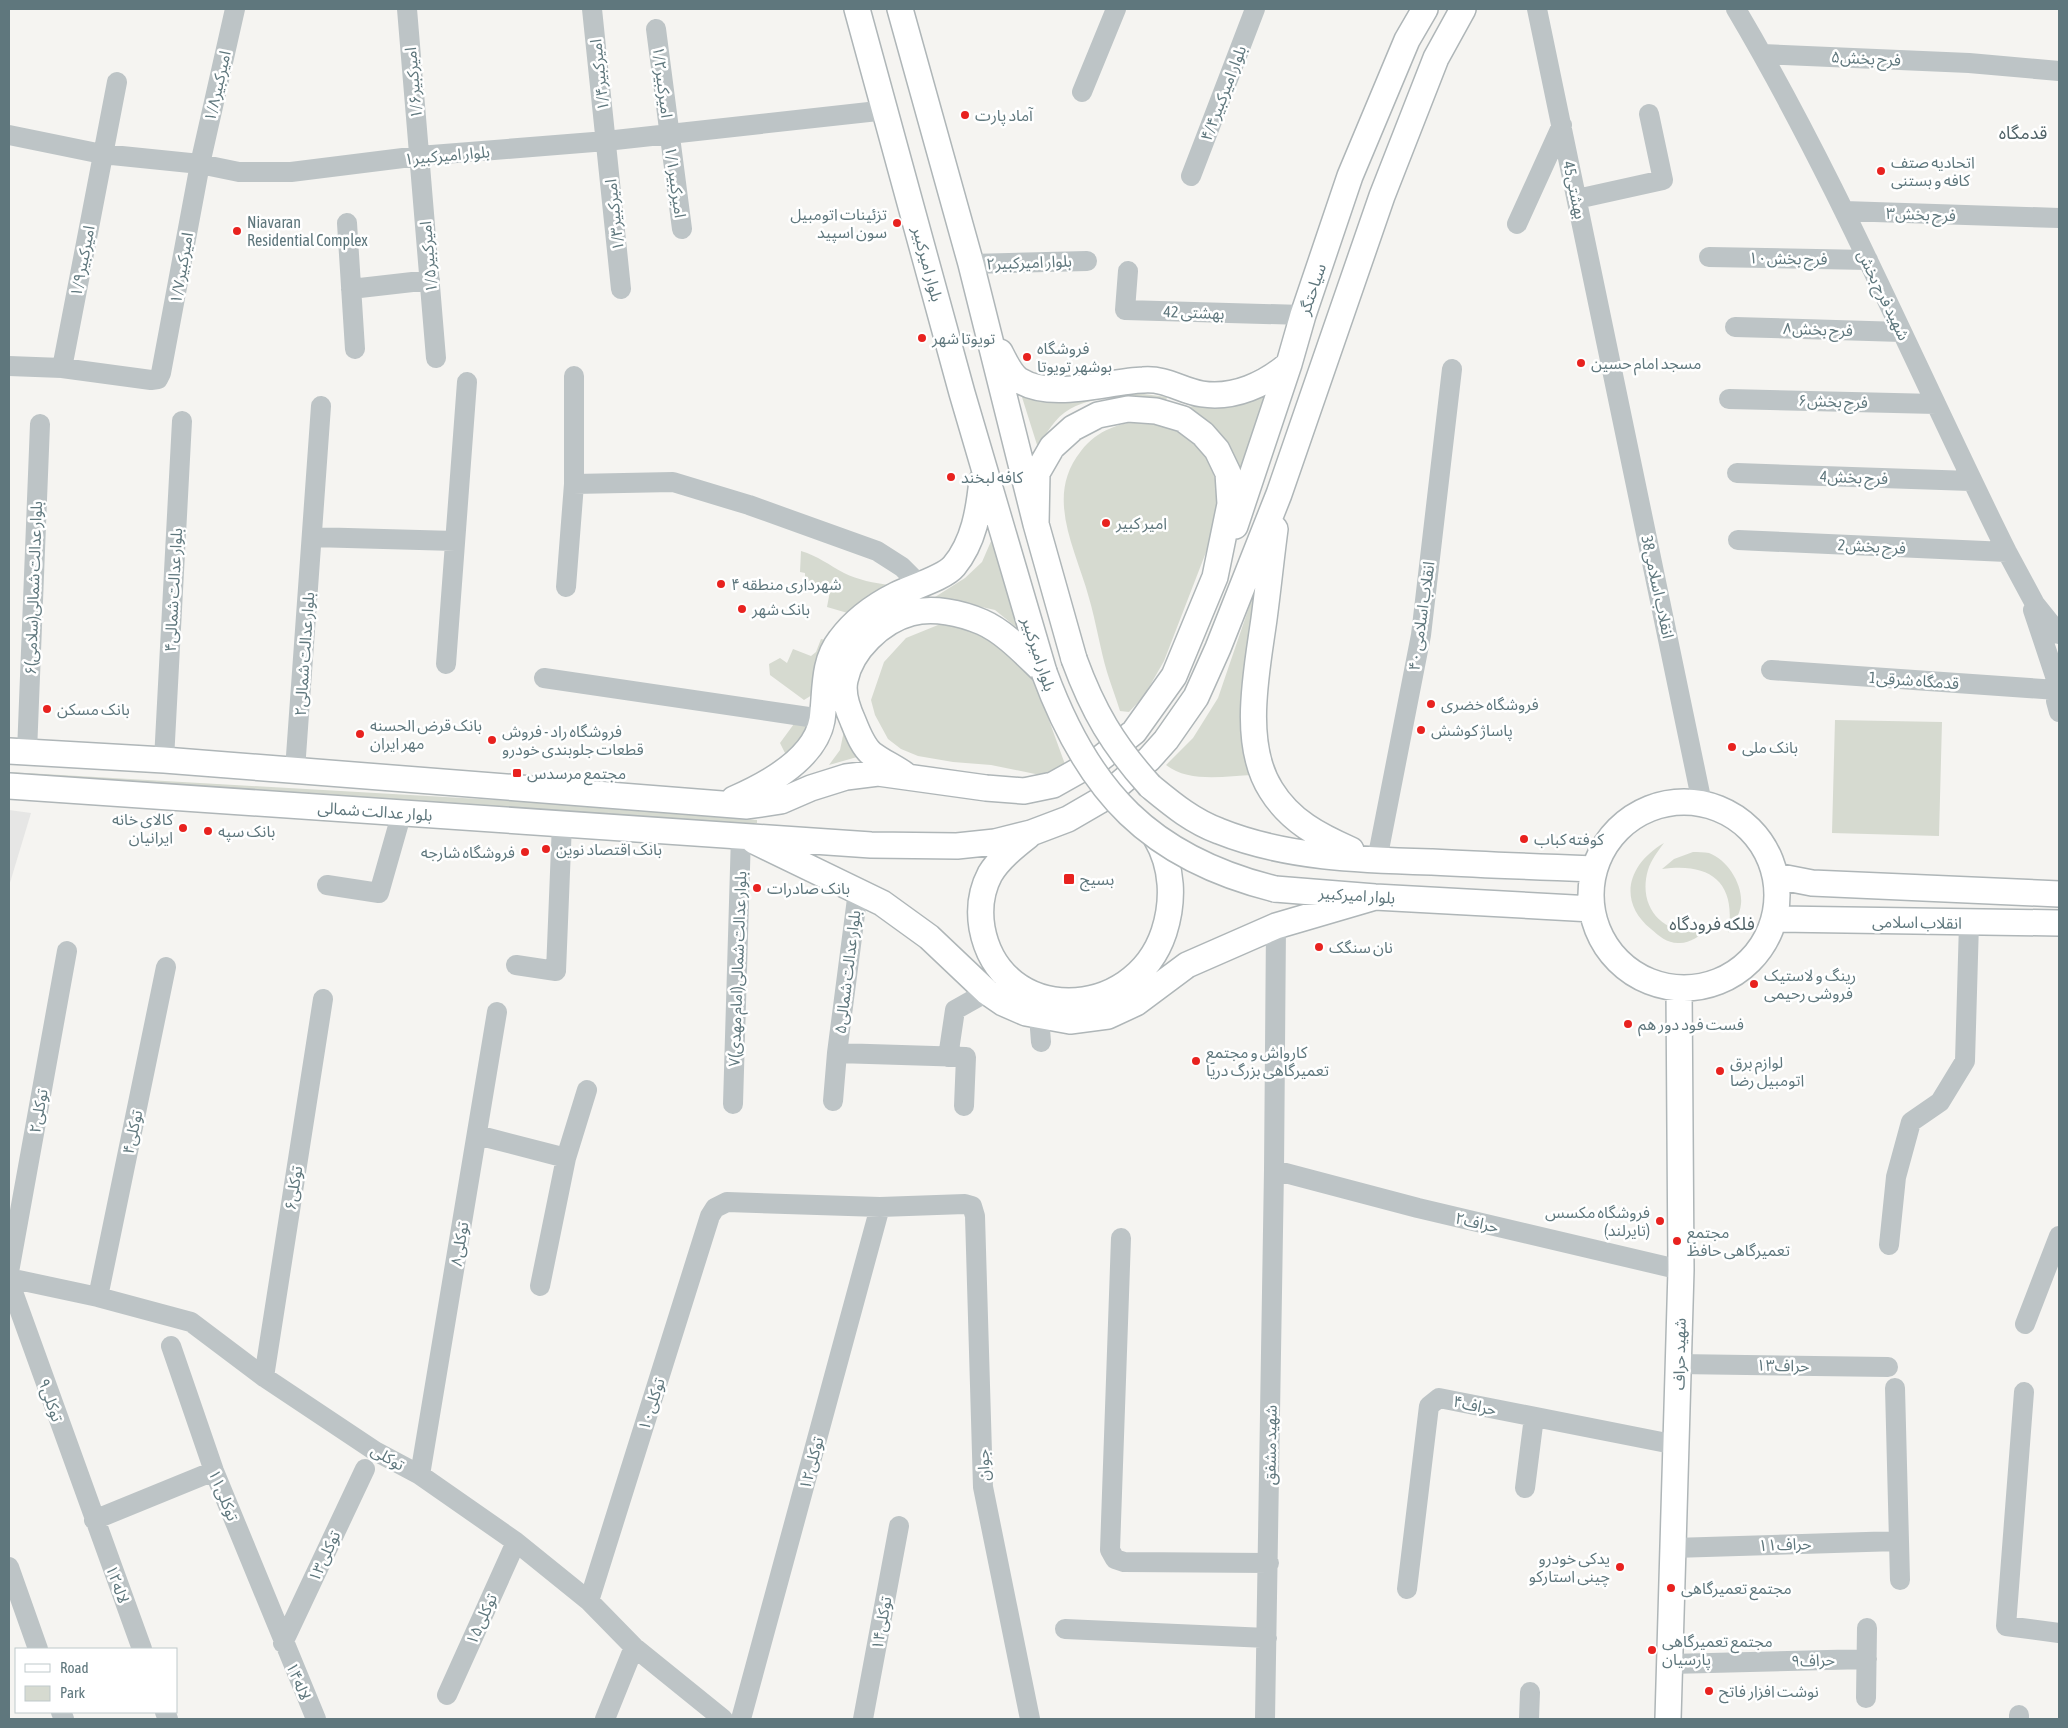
<svg xmlns="http://www.w3.org/2000/svg" width="2068" height="1728" font-family="'Asap Condensed','Noto Sans Arabic',sans-serif">
<rect width="100%" height="100%" fill="#f5f4f1"/>
<path fill="#e6e6e5" d="M9 810 31 813 9 886Z"/>
<path fill="#d6dad0" d="M1120 391 1167 397 1165 404C1133 397 1100 393 1070 409 1055 417 1046 434 1038 448L1021 394Z
M1269 392 1241 483C1234 448 1219 425 1187 407L1225 402Z
M1147 420 1185 431 1201 447 1210 463 1218 489 1220 510 1208 547 1164 661 1144 696 1129 712 1120 711C1116 698 1111 685 1107 672 1100 648 1096 622 1089 598 1076 549 1044 497 1081 451 1098 429 1120 423 1147 420Z
M995 532 1022 632 995 610 955 601 924 604 965 578 982 562Z
M801 551C818 556 829 565 844 573 858 580 874 583 890 585L851 614 827 607 830 591 805 584V573L800 572Z
M1260 575 1253 775C1225 776 1189 783 1166 765L1193 738 1218 698Z
M938 625H959L977 630 1020 660 1038 690 1066 767 1045 776 991 765 953 762 918 756 901 749 888 739 875 715 871 700 884 662 906 638Z
M821 639 830 641 812 695 804 700 770 675 769 664 780 658 787 663 793 649 811 656 816 652Z
M799 717 809 727 786 755 780 743Z
M1835 720 1942 722 1939 836 1832 833Z
M845 726 857 757 829 765 840 750Z
M9 772 586 805 757 820V823L723 826 9 779Z
M1664 843C1658 851 1651 860 1648 870 1636 911 1669 940 1708 929 1700 936 1689 944 1678 943 1667 943 1659 936 1651 929 1617 901 1628 864 1664 843Z
M1693 852C1698 852 1704 852 1709 853 1728 860 1743 885 1741 904 1740 915 1733 924 1728 933 1737 883 1711 862 1662 869L1674 859Z"/>
<g fill="none" stroke-linecap="round" stroke-linejoin="round">
<g stroke="#afb6b8" stroke-width="28">
<path id="major" d="M857 9 962 393 1044 672
M900 9 971 264 1036 524 1074 659
M1000 352C1004 360 1011 375 1019 380 1052 401 1108 381 1143 380 1167 378 1181 391 1202 394 1234 399 1266 384 1289 364
M1235 526 1289 364 1303 315 1350 176 1407 40 1425 9
M1275 529C1271 559 1268 589 1264 619 1257 670 1241 743 1271 790 1290 821 1319 836 1351 850
M9 751 164 760 747 806 781 801 811 788 846 777 878 773 986 788 1024 791 1053 785 1101 758 1134 732 1174 676 1215 577 1230 504 1228 473 1217 450 1203 434 1183 419 1156 411 1128 409 1098 415 1073 428 1052 447 1037 473 1036 524
M904 774C894 767 881 761 872 754 863 747 857 731 853 721 848 710 842 693 845 680 851 650 881 621 911 613 933 607 961 613 982 622 1005 632 1026 655 1044 672
M9 786 871 845 957 846 995 842 1031 833 1068 819 1099 801 1149 759 1166 740 1196 697 1218 648 1279 494 1382 196 1436 58 1463 9
M1150 786C1172 804 1192 821 1219 831 1286 858 1361 860 1432 862 1486 865 1540 867 1594 869
M734 799C766 785 815 759 822 720 826 693 822 663 840 640 854 621 876 605 896 595 912 587 944 578 954 566 974 542 979 510 982 480
M1591 895a93 93 0 1 1 186 0a93 93 0 1 1-186 0Z
M1028 836C1014 847 999 859 990 874 981 891 979 910 982 928 1000 1026 1134 1023 1164 932 1174 901 1173 867 1156 838
M754 841 882 903 929 937 987 992 1003 1003 1026 1013 1070 1021 1108 1016 1136 1003 1187 965 1276 926 1375 897
M1776 876 1812 883 2059 894
M1275 889 1375 897 1592 909
M1774 919 2059 923
M1668 1719 1681 1270 1679 988"/>
</g>
<path stroke="#bdc4c6" stroke-width="20" d="M407 9 436 358
M592 9 621 289
M1537 9 1702 803
M1736 9C1839 183 1917 371 2007 552L2035 604 2059 634
M656 29 682 229
M1762 54 1969 63 2059 71
M1082 92 1116 9
M9 135 102 154 200 164 239 172H291L419 156 606 141 887 110
M1191 176 1255 9
M1577 199 1663 180 1649 114
M1844 211 2059 218
M347 223 355 349
M1517 224 1562 125
M1709 257 1868 260
M971 264 1087 261
M1128 271 1125 310 1303 315
M351 289 430 280
M1735 327 1902 332
M9 366 62 368 151 380 158 379 161 373 200 164 235 9
M62 368 117 82
M574 376V484
M1729 399 1936 404
M1737 473 1971 481
M312 537 455 541
M1738 540 2007 552
M566 587 574 484 673 482 749 505 877 551 902 567 919 584
M2033 610 2057 682
M446 664 467 382
M1771 670 2057 690
M2058 676 2056 701 2059 712
M544 678 822 719
M27 752 40 424
M164 760 182 421
M295 770 321 406
M1377 860 1421 635 1452 369
M327 885 379 893 402 812
M516 965 556 971 562 823
M1039 1016 1041 1042
M837 1053 966 1057 964 1106
M948 1057 955 1010 987 992
M833 1101 837 1053 858 891
M733 1104 741 835
M477 1135 566 1158
M1274 1170 1418 1208 1681 1270
M1121 1238 1110 1550 1115 1559 1124 1562 1269 1563
M1889 1245 1896 1177 1911 1122 1940 1102 1965 1061 1969 923
M9 1272 67 951
M9 1278 98 1297 191 1322 264 1377 375 1451 420 1475 516 1542 589 1601 634 1647 723 1719
M9 1281 142 1649
M540 1286 566 1158 587 1090
M98 1297 166 967
M2025 1324 2059 1236
M171 1346 214 1471 316 1719
M1678 1364 1888 1367
M264 1377 323 999
M1895 1388 1900 1580
M2024 1392 2006 1626 2059 1633
M420 1475 497 1012
M1525 1488 1534 1417
M94 1520 214 1471
M1673 1548 1898 1541
M9 1567 38 1649
M1407 1589 1429 1406 1439 1398 1677 1445
M589 1601 710 1216 715 1208 727 1202 880 1207 965 1204 972 1206 975 1216 983 1487 1030 1719
M1065 1629 1267 1638
M283 1643 365 1469
M1670 1664 1867 1659
M447 1695 516 1542
M1866 1698 1867 1628
M61 1712 64 1719
M165 1712 168 1719
M605 1719 634 1647
M741 1719 880 1207
M863 1719 899 1526
M1265 1719 1274 1170 1276 926
M1529 1719 1530 1692
M2019 1719V1715"/>
<use href="#major" stroke="#fff" stroke-width="25"/>
<g stroke="#afb6b8" stroke-width="28" stroke-linecap="butt">
<path id="major-bridge" d="M1074 659C1093 711 1113 745 1150 786
M1044 672C1088 792 1150 858 1275 889"/>
</g>
<use href="#major-bridge" stroke="#fff" stroke-width="25"/>
</g>
<g fill="#e8221f" stroke="#fff" stroke-width="2">
<circle cx="965" cy="115" r="5"/>
<circle cx="1881" cy="171" r="5"/>
<circle cx="897" cy="223" r="5"/>
<circle cx="237" cy="231" r="5"/>
<circle cx="922" cy="338" r="5"/>
<circle cx="1027" cy="357" r="5"/>
<circle cx="1581" cy="363" r="5"/>
<circle cx="951" cy="477" r="5"/>
<circle cx="1106" cy="523" r="5"/>
<circle cx="721" cy="584" r="5"/>
<circle cx="742" cy="609" r="5"/>
<circle cx="1431" cy="704" r="5"/>
<circle cx="47" cy="709" r="5"/>
<circle cx="1421" cy="730" r="5"/>
<circle cx="360" cy="734" r="5"/>
<circle cx="492" cy="740" r="5"/>
<circle cx="1732" cy="747" r="5"/>
<rect x="512" y="768" width="10" height="10" rx="2.5"/>
<circle cx="183" cy="828" r="5"/>
<circle cx="208" cy="831" r="5"/>
<circle cx="1524" cy="839" r="5"/>
<circle cx="546" cy="849" r="5"/>
<circle cx="525" cy="852" r="5"/>
<rect x="1063" y="873" width="12" height="12" rx="2.5"/>
<circle cx="757" cy="888" r="5"/>
<circle cx="1319" cy="947" r="5"/>
<circle cx="1754" cy="984" r="5"/>
<circle cx="1628" cy="1024" r="5"/>
<circle cx="1196" cy="1061" r="5"/>
<circle cx="1720" cy="1071" r="5"/>
<circle cx="1660" cy="1221" r="5"/>
<circle cx="1677" cy="1241" r="5"/>
<circle cx="1620" cy="1567" r="5"/>
<circle cx="1671" cy="1588" r="5"/>
<circle cx="1652" cy="1650" r="5"/>
<circle cx="1709" cy="1691" r="5"/>
</g>
<g text-anchor="middle" dominant-baseline="central" stroke-width="5" stroke-linejoin="round" paint-order="stroke">
<g font-size="16" fill="#5f777d" stroke="#fff">
<text transform="translate(1866 58) rotate(3)">فرح بخش۵</text>
<text transform="translate(599 75) rotate(-96)">امیرکبیر۱/۴</text>
<text transform="translate(663 82) rotate(83)">امیرکبیر۱/۲</text>
<text transform="translate(413 83) rotate(-95)">امیرکبیر۱/۶</text>
<text transform="translate(217 86) rotate(-77)">امیرکبیر۱/۸</text>
<text transform="translate(1223 93) rotate(-69)">بلوار امیرکبیر۴/۴</text>
<text transform="translate(447 155) rotate(-5)">بلوار امیرکبیر۱</text>
<text transform="translate(676 182) rotate(82)">امیرکبیر۱/۱</text>
<text transform="translate(1575 190) rotate(78)">بهشتی45</text>
<text transform="translate(1921 214) rotate(2)">فرح بخش۳</text>
<text transform="translate(614 215) rotate(-96)">امیرکبیر۱/۳</text>
<text transform="translate(428 257) rotate(-95)">امیرکبیر۱/۵</text>
<text transform="translate(1788 258) rotate(1)">فرح بخش۱۰</text>
<text transform="translate(82 261) rotate(-79)">امیرکبیر۱/۹</text>
<text transform="translate(1029 262) rotate(-2)">۲بلوار امیرکبیر</text>
<text transform="translate(928 264) rotate(75)">بلوار امیرکبیر</text>
<text transform="translate(181 268) rotate(-80)">امیرکبیر۱/۷</text>
<text transform="translate(1312 289) rotate(-71)">سیاحتگر</text>
<text transform="translate(1884 295) rotate(64)">شهید فرح بخش</text>
<text transform="translate(1194 312) rotate(2)">42 بهشتی</text>
<text transform="translate(1818 329) rotate(2)">فرح بخش۸</text>
<text transform="translate(1833 401) rotate(2)">فرح بخش۶</text>
<text transform="translate(1854 477) rotate(2)">4فرح بخش</text>
<text transform="translate(1872 546) rotate(3)">2فرح بخش</text>
<text transform="translate(1658 587) rotate(78)">38انقلاب اسلامی</text>
<text transform="translate(33 588) rotate(-88)">۶بلوار عدالت شمالی(سلامی)</text>
<text transform="translate(173 590) rotate(-87)">بلوار عدالت شمالی۴</text>
<text transform="translate(1421 616) rotate(-82)">انقلاب اسلامی ۴۰</text>
<text transform="translate(304 654) rotate(-86)">بلوار عدالت شمالی۲</text>
<text transform="translate(1039 654) rotate(72)">بلوار امیرکبیر</text>
<text transform="translate(1914 680) rotate(4)">1قدمگاه شرقی</text>
<text transform="translate(375 811) rotate(4)">بلوار عدالت شمالی</text>
<text transform="translate(1357 895) rotate(4)">بلوار امیرکبیر</text>
<text transform="translate(1917 922) rotate(1)">انقلاب اسلامی</text>
<text transform="translate(737 969) rotate(-88)">۷بلوار عدالت شمالی(امام مهدی)</text>
<text transform="translate(847 972) rotate(-83)">بلوار عدالت شمالی۵</text>
<text transform="translate(38 1111) rotate(-80)">توکلی۲</text>
<text transform="translate(132 1132) rotate(-78)">توکلی۴</text>
<text transform="translate(293 1188) rotate(-81)">توکلی۶</text>
<text transform="translate(1477 1222) rotate(13)">حراف۲</text>
<text transform="translate(459 1244) rotate(-81)">توکلی۸</text>
<text transform="translate(1679 1354) rotate(-89)">شهید حراف</text>
<text transform="translate(1783 1365) rotate(1)">حراف۱۳</text>
<text transform="translate(51 1400) rotate(70)">توکلی۹</text>
<text transform="translate(651 1404) rotate(-72)">۱۰توکلی</text>
<text transform="translate(1475 1405) rotate(12)">حراف۴</text>
<text transform="translate(1270 1445) rotate(-89)">شهید مشفق</text>
<text transform="translate(388 1457) rotate(30)">توکلی</text>
<text transform="translate(811 1463) rotate(-75)">توکلی۱۲</text>
<text transform="translate(983 1465) rotate(-92)">جوان</text>
<text transform="translate(224 1495) rotate(68)">توکلی۱۱</text>
<text transform="translate(1785 1544) rotate(-2)">حراف۱۱</text>
<text transform="translate(324 1556) rotate(-65)">توکلی۱۳</text>
<text transform="translate(118 1584) rotate(70)">لاله۱۲</text>
<text transform="translate(481 1619) rotate(-66)">توکلی۱۵</text>
<text transform="translate(881 1623) rotate(-80)">توکلی۱۴</text>
<text transform="translate(1813 1660) rotate(-2)">حراف۹</text>
<text transform="translate(299 1681) rotate(67)">لاله۱۴</text>
</g>
<g font-size="16" fill="#5f777d" stroke="#fff" text-anchor="start">
<text x="975" y="115">آماد پارت</text>
<text x="1891" y="162">اتحادیه صتف<tspan x="1891" dy="18">کافه و بستنی</tspan></text>
<text x="887" y="214" text-anchor="end">تزئینات اتومبیل<tspan x="887" dy="18">سون اسپید</tspan></text>
<text x="247" y="222">Niavaran<tspan x="247" dy="18">Residential Complex</tspan></text>
<text x="932" y="338">تویوتا شهر</text>
<text x="1037" y="348">فروشگاه<tspan x="1037" dy="18">بوشهر تویوتا</tspan></text>
<text x="1591" y="363">مسجد امام حسین</text>
<text x="961" y="477">کافه لبخند</text>
<text x="1116" y="523">امیر کبیر</text>
<text x="731" y="584">شهرداری منطقه ۴</text>
<text x="752" y="609">بانک شهر</text>
<text x="1441" y="704">فروشگاه خضری</text>
<text x="57" y="709">بانک مسکن</text>
<text x="370" y="725">بانک قرض الحسنه<tspan x="370" dy="18">مهر ایران</tspan></text>
<text x="1431" y="730">پاساژ کوشش</text>
<text x="502" y="731">فروشگاه راد - فروش<tspan x="502" dy="18">قطعات جلوبندی خودرو</tspan></text>
<text x="1742" y="747">بانک ملی</text>
<text x="527" y="773">مجتمع مرسدس</text>
<text x="173" y="819" text-anchor="end">کالای خانه<tspan x="173" dy="18">ایرانیان</tspan></text>
<text x="218" y="831">بانک سپه</text>
<text x="1534" y="839">کوفته کباب</text>
<text x="556" y="849">بانک اقتصاد نوین</text>
<text x="515" y="852" text-anchor="end">فروشگاه شارجه</text>
<text x="1080" y="879">بسیج</text>
<text x="767" y="888">بانک صادرات</text>
<text x="1329" y="947">نان سنگک</text>
<text x="1764" y="975">رینگ و لاستیک<tspan x="1764" dy="18">فروشی رحیمی</tspan></text>
<text x="1638" y="1024">فست فود دور هم</text>
<text x="1206" y="1052">کارواش و مجتمع<tspan x="1206" dy="18">تعمیرگاهی بزرگ دریا</tspan></text>
<text x="1730" y="1062">لوازم برق<tspan x="1730" dy="18">اتومبیل رضا</tspan></text>
<text x="1650" y="1212" text-anchor="end">فروشگاه مکسس<tspan x="1650" dy="18">(تایرلند)</tspan></text>
<text x="1687" y="1232">مجتمع<tspan x="1687" dy="18">تعمیرگاهی حافظ</tspan></text>
<text x="1610" y="1558" text-anchor="end">یدکی خودرو<tspan x="1610" dy="18">چینی استارکو</tspan></text>
<text x="1681" y="1588">مجتمع تعمیرگاهی</text>
<text x="1662" y="1641">مجتمع تعمیرگاهی<tspan x="1662" dy="18">پارسیان</tspan></text>
<text x="1719" y="1691">نوشت افزار فاتح</text>
</g>
<g font-size="18" fill="#516368" stroke="#fff">
<text x="2023" y="132">قدمگاه</text>
<text x="1712" y="923">فلکه فرودگاه</text>
</g>
</g>
<rect width="2068" height="1728" fill="none" stroke="#5f777d" stroke-width="20"/>
<rect x="15" y="1648" width="162" height="65" fill="#ffffff" stroke="#bfc9cb"/>
<rect x="25" y="1664" width="25" height="8" fill="#ffffff" stroke="#bfc9cb"/>
<text x="60" y="1673" font-size="15" fill="#5f777d">Road</text>
<rect x="25" y="1686" width="25" height="15" fill="#d6dad0" stroke="#bfc9cb"/>
<text x="60" y="1698" font-size="15" fill="#5f777d">Park</text>
</svg>
